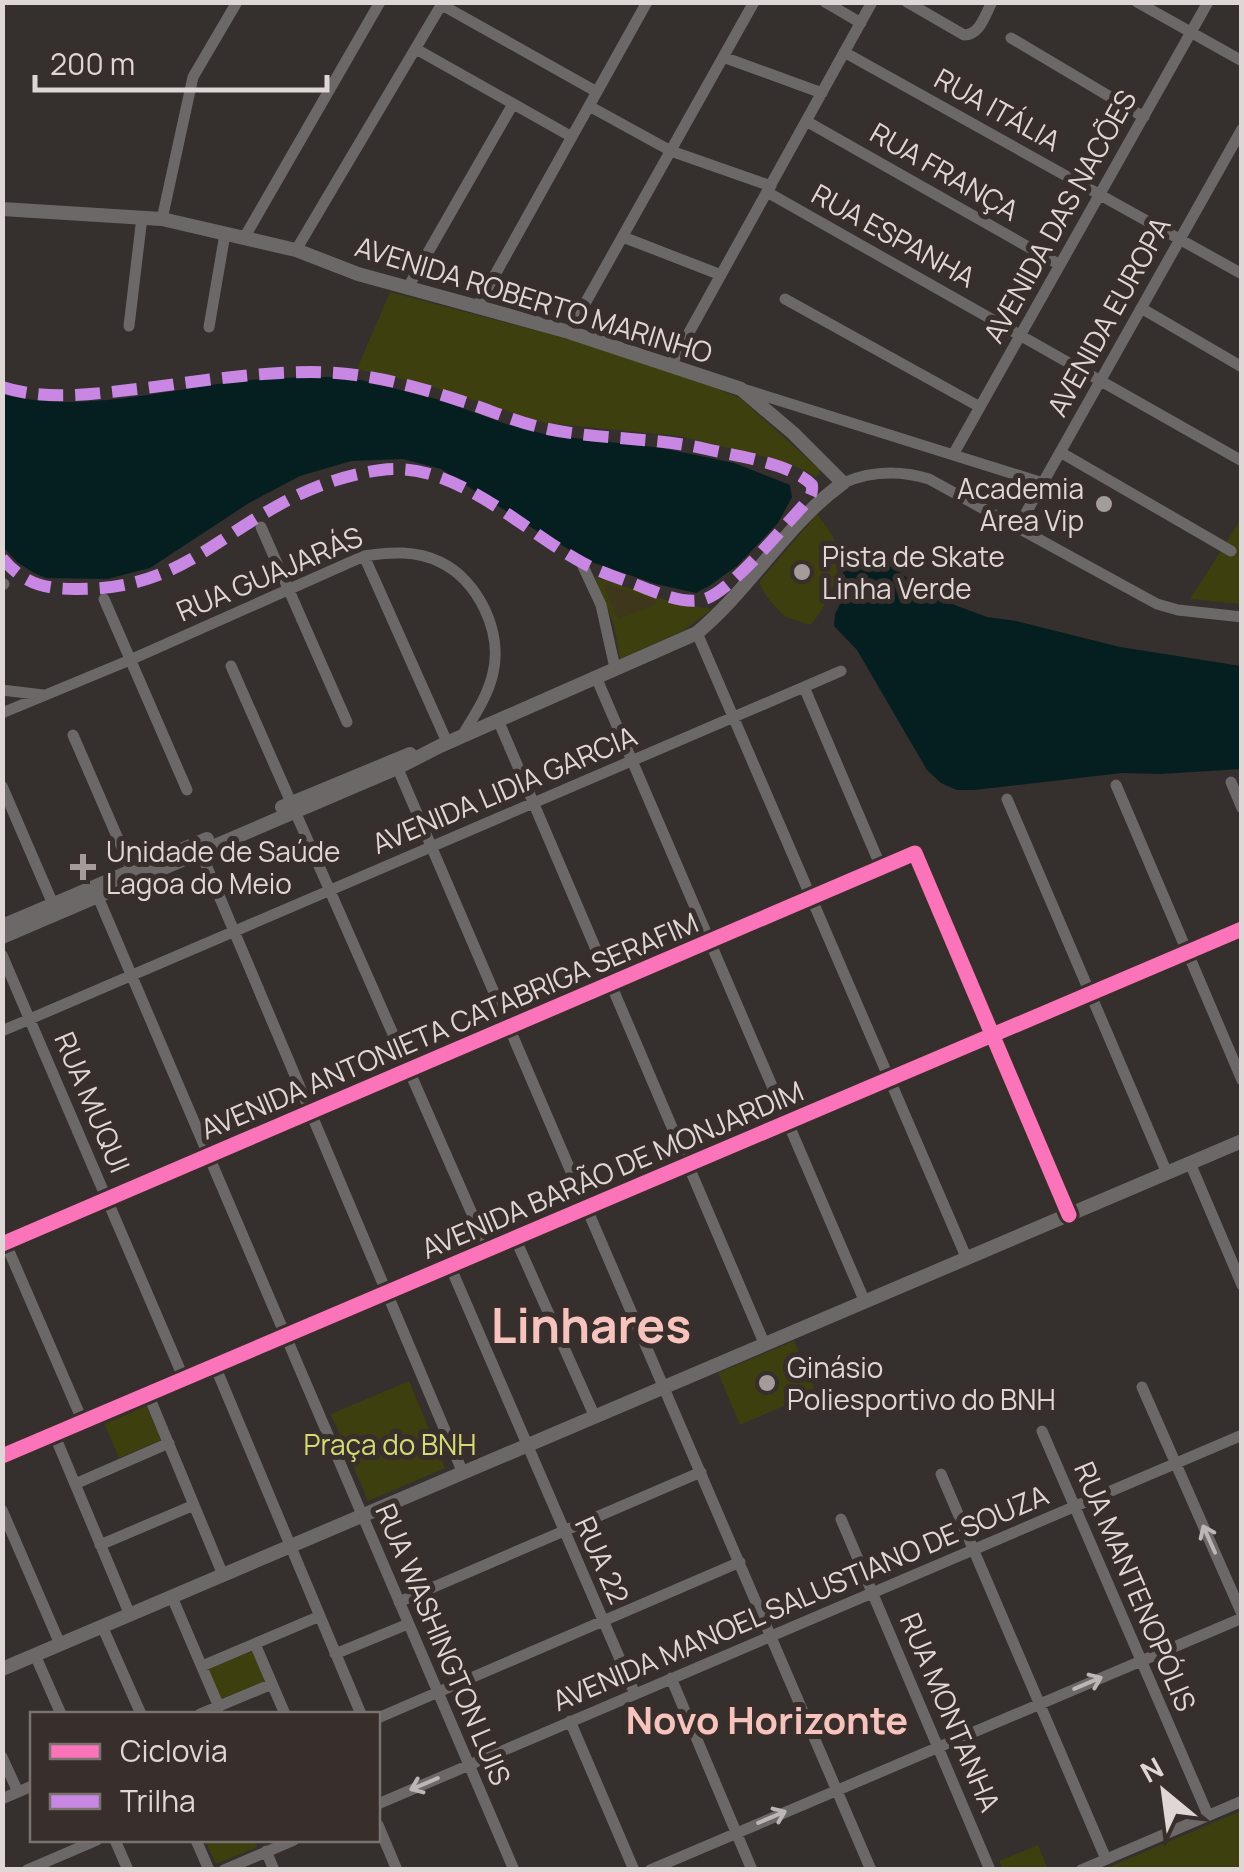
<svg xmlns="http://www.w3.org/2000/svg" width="1244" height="1872" font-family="Manrope,sans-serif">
<rect width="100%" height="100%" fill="#352f2e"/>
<path fill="#3d3f0e" d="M390 292 579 342 708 385 740 398 819 469 820 473 816 477 802 469 774 459 679 436 545 423 427 385 357 369Z
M817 514C825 525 835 536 838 550 843 573 825 608 811 625L785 617 766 596 759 582Z
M1241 519V604L1190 599Z
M595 577 678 604 712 609 683 631 620 659 614 625Z
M794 1341 816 1392 740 1425 718 1373Z
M409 1381 445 1468 368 1501 331 1414Z
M146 1405 161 1440 119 1458 104 1423Z
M253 1651 265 1681 221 1699 208 1669Z
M1241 1811V1869H1103H1104Z
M205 1840H254L257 1847 216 1864Z
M1038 1845 1048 1869H1003L999 1861Z"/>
<path fill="#3f371b" d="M606 584 655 600 656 602 655 605 618 619 604 587Z"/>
<path fill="#051f21" d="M333 377 361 380 440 400 506 424 548 435 662 448 734 463 790 485 792 497 778 523 737 566 709 586 696 593 656 584 591 562 537 531 441 469 403 459 351 461 300 476 249 503 150 568 107 579 46 578 34 573 17 562 3 547 2 394C76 413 152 393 225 383 261 378 297 377 333 377Z
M856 559H875L894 568 933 597 987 617 1016 621 1120 647 1241 666V769L1161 774 1122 773 974 790H957L941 783 927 770 857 650 834 626 835 614 842 600 843 567Z"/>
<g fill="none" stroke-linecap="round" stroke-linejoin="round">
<path stroke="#6b6867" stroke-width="11" d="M825 2 861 23
M907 2 964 35C980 35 985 15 992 2
M1137 2 1242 61
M442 5 597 92
M1011 38 1144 117
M416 49 572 137
M844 52 1242 274
M723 57 822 93
M589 106 671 151 771 186
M806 121 1060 265
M767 192 1242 461
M162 219 193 77 237 2
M623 237 721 275
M244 238 380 2
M296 250 443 2
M407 289 513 104
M785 299 980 407
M477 307 647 2
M1141 308 1242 367
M129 326 142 217
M209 327 225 234
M569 332 754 2
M671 365 872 2
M746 390 1043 483
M1060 452 1231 551
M954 453 1208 2
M843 483C871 471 899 470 929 479L1157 604 1178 610 1242 617
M261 527 347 722
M1018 527 1242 129
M364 556 447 742
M581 562 601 605 615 668
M2 584H4
M104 599 187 790
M697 633 967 1259
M231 666 488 1250
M596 677 865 1302
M804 687 881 867
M2 690 43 695
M2 713 130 660 364 556C389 552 416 550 440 562 478 580 503 632 493 673 488 696 474 716 462 736
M498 720 765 1345
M73 735 135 878
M395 762 871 1870
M1231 782 1242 808
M1116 785 1242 1080
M2 786 56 911
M1007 799 1167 1173
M198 846 463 1473
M95 890 514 1870
M2 955 184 1379
M2 1031 841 671
M1190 1163 1242 1285
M2 1235 83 1422
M515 1238 595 1417
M2 1244 915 853 1069 1215
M450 1266 635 1694
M215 1366 361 1714
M1142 1387 1242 1614
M148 1394 223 1575
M1042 1431 1208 1815
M54 1434 130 1615
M2 1456 1242 929
M941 1474 1106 1859
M75 1484 169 1443
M2 1510 60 1644
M841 1519 990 1870
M100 1545 194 1505
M172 1597 219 1707
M399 1602 701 1472
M102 1626 141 1714
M255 1644 285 1714
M335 1654 408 1624
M35 1655 61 1714
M202 1666 320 1616
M671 1678 752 1870
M200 1714 272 1684
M378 1718 740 1562
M570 1721 634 1870
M2 1757 18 1792
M2 1799 32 1786
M378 1804 1242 1435
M378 1825 397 1870
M115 1840 128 1870
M196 1840 209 1870
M266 1851 274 1870
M27 1870 97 1840
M224 1870 294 1840
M650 1870 1242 1618
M1081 1870 1242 1801"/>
<path stroke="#6c6867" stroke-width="14" d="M2 209 162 219 296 250 358 274 569 332 741 389 793 433 843 483C786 524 751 588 697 633L440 746 397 768 2 937
M282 807 410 754
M2 926 207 839
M2 1669 1242 1141"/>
<path stroke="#c787e3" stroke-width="12" stroke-dasharray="25 12" stroke-linecap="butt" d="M2 387C49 402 99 393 146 388 201 381 256 372 312 372 363 372 412 385 461 401 490 410 518 423 548 429 600 440 654 437 706 449 736 456 791 463 812 485 813 495 809 499 803 506 782 528 731 591 705 599 687 605 663 595 647 589 626 580 603 574 583 563 521 530 455 460 381 470 349 474 317 485 288 500 208 542 174 590 75 589 43 589 23 583 2 558"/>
<g stroke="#382e2b" stroke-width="21">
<path id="cycleway" d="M2 1244 915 853 1069 1215
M2 1456 1242 929"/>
</g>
<use href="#cycleway" stroke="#fb73b8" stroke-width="15"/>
</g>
<defs><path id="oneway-shaft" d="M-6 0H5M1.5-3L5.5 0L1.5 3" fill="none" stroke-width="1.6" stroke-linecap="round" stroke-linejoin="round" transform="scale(2.5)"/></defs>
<g stroke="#bcb6b4">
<use href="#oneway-shaft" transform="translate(1209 1539) rotate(-114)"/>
<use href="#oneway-shaft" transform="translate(1088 1683) rotate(-23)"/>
<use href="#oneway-shaft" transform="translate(424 1784) rotate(157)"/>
<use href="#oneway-shaft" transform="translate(772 1817) rotate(-23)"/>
</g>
<g fill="#a39c9b" stroke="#382e2b" stroke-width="4">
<circle cx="1104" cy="504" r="10"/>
<circle cx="802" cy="572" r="10"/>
<path d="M78 852h10v10h10v10h-10v10h-10v-10h-10v-10h10z"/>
<circle cx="767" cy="1383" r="10"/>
</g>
<g text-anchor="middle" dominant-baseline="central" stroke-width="10" stroke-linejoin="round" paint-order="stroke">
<g font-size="28" fill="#ded7d5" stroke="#382e2b">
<text transform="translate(998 109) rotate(29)">RUA ITÁLIA</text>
<text transform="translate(945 171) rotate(30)">RUA FRANÇA</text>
<text transform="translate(1059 216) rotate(-61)">AVENIDA DAS NACÕES</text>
<text transform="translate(894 235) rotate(29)">RUA ESPANHA</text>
<text transform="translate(534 299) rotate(17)">AVENIDA ROBERTO MARINHO</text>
<text transform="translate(1108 316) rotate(-61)">AVENIDA EUROPA</text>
<text transform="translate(269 573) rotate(-23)">RUA GUAJARÁS</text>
<text transform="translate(504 789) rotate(-23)">AVENIDA LIDIA GARCIA</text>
<text transform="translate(449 1025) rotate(-23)">AVENIDA ANTONIETA CATABRIGA SERAFIM</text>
<text transform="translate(93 1102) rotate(67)">RUA MUQUI</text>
<text transform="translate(612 1169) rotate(-23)">AVENIDA BARÃO DE MONJARDIM</text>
<text transform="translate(603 1560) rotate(66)">RUA 22</text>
<text transform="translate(1136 1586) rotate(67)">RUA MANTENOPÓLIS</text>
<text transform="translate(800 1597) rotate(-23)">AVENIDA MANOEL SALUSTIANO DE SOUZA</text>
<text transform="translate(444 1644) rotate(67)">RUA WASHINGTON LUIS</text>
<text transform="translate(951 1712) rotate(67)">RUA MONTANHA</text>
</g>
<g font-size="28" fill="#ded7d5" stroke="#382e2b" text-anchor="start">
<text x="1084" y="488" text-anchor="end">Academia<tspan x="1084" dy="32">Area Vip</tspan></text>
<text x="822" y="556">Pista de Skate<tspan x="822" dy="32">Linha Verde</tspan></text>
<text x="106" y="851">Unidade de Saúde<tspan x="106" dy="32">Lagoa do Meio</tspan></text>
<text x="787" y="1367">Ginásio<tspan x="787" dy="32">Poliesportivo do BNH</tspan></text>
</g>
<g font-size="28" fill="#d3db75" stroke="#382e2b">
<text x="390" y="1444">Praça do BNH</text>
</g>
<g font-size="38" font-weight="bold" fill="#f7c4bd" stroke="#382e2b">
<text x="767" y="1719">Novo Horizonte</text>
</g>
<g font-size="48" font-weight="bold" fill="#f7c4bd" stroke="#382e2b">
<text x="591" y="1324">Linhares</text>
</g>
</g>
<rect width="1244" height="1872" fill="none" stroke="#ded7d5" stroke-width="10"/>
<rect x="30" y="1712" width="350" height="130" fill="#382e2b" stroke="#7a726f" stroke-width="2.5"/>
<rect x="50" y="1744" width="50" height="15" fill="#fb73b8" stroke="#7a726f" stroke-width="2.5"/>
<text x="120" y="1762" font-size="30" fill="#ded7d5">Ciclovia</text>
<rect x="50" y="1794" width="50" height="15" fill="#c787e3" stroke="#7a726f" stroke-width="2.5"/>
<text x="120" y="1812" font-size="30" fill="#ded7d5">Trilha</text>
<g transform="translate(1164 1792) rotate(331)" stroke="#382e2b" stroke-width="8" paint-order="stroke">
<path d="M0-8L18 38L0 25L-18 38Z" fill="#ded7d5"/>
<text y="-15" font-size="28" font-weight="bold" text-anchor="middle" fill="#ded7d5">N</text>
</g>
<path d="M35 75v15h292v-15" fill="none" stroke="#ded7d5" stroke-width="5"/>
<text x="50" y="75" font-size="30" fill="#ded7d5" stroke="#382e2b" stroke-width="8" paint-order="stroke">200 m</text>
</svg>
